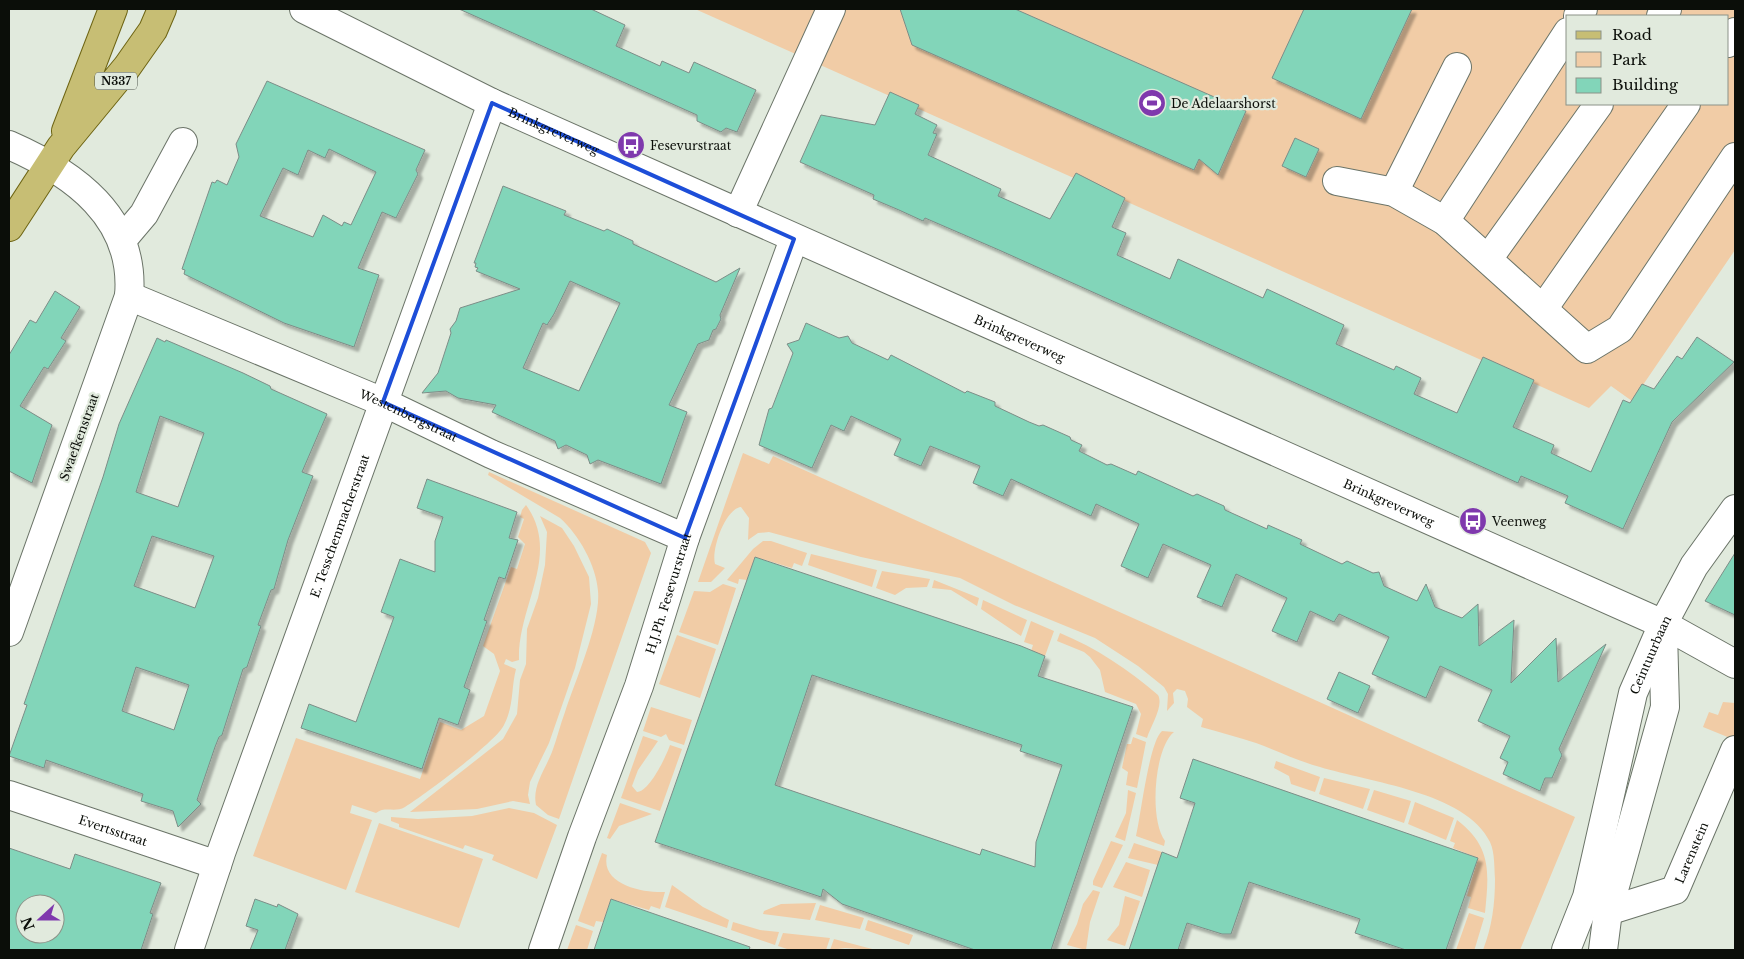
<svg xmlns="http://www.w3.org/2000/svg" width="1744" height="959" font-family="'Libre Baskerville',serif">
<defs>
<filter id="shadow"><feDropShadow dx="4.5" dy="4.5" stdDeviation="1" flood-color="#0004"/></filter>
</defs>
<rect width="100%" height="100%" fill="#e1eadd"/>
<path fill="#f1cca6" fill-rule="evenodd" d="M695 9H1735V250L1632 401 1611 386 1589 408ZM1568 16H1728V104H1568Z
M743 453 769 464 773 456 1575 817 1520 950H1483C1492 927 1495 904 1495 879 1494 867 1495 853 1490 842 1466 792 1368 782 1320 767 1298 761 1278 751 1256 743 1238 737 1219 732 1201 727L1203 719 1187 707 1188 699 1185 691 1177 689 1173 693 1174 703 1167 711 1168 694 1164 687 1138 666 1095 638 1014 605 960 578 861 557 769 532 758 533 748 540 749 518 741 507C725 509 711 550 715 564L725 568 711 582H698Z
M489 472 645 542 651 553 559 819 548 815 536 805C532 786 545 770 552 752 557 739 560 725 565 712 575 681 601 623 598 591 596 565 579 535 560 518L488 475Z
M526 505C562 555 517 606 519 660L512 662 506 659 504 664 516 669C511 688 514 706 504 725 496 742 424 795 405 807 395 813 385 806 376 813L352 805 350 813 372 820 346 890 253 856 296 738 420 779 440 722 461 730 484 716 500 671 494 654 483 646 511 567 517 569 525 544 518 537 524 519 520 517 522 510Z
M540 516 562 528 574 546 589 577 591 604 575 668 549 743 530 782 528 795 530 804 513 801 477 809 410 812 503 739 517 714 520 680 526 664 527 629 538 598 545 565 547 532Z
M763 541H771L807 553 802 566 794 563 792 568 755 557 747 580 739 579 738 584 727 580 753 549Z
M811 554 877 570 872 587 808 565Z
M882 571 930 579 927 587 906 588 895 595 876 588Z
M934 580 979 598 977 606 951 590 932 588Z
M723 584 736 588 718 645 679 632 694 591 710 592Z
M983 600 1027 620 1021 636 981 609Z
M1031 621 1054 631 1045 656 1031 651 1033 645 1024 642Z
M1060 633C1096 648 1128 669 1158 695 1164 706 1151 725 1147 738L1136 734 1141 714 1136 704 1105 692 1100 670 1090 657 1084 652 1057 641Z
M677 635 716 649 700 698 659 684Z
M1723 702 1735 703V740L1703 727 1709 712 1718 715Z
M651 707 692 720 684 745 669 740 666 734 661 737 643 731Z
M1162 731 1174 732C1154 748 1149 820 1165 841L1164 846 1136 836C1141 815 1149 742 1162 731Z
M643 736 658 741 638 770 632 786 637 792C649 792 666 757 670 745L682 749 660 811 621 798Z
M1133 737 1146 742 1137 788 1126 785 1128 772 1122 768 1127 744H1131Z
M1276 761 1320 777 1315 792 1291 784 1289 776 1274 768Z
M1324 778 1370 789 1363 809 1319 794Z
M1128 790 1136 793 1125 841 1115 837 1126 813Z
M1374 790 1411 801 1404 823 1367 810Z
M1415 802 1454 818 1446 840 1408 824Z
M620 803 652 814 619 826 610 839 607 838Z
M509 808 534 813 557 825 537 879 492 860 494 855 465 845 463 849 399 827V824L391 821V817L418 819 472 816Z
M1457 820C1492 847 1489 872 1485 913L1468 908 1471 897 1467 896 1478 858 1453 848 1455 843 1450 841Z
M379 823 483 859 459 928 355 892Z
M1111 841 1123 845 1102 888 1093 885V881Z
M1134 843 1162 852 1158 865 1128 858Z
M602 853 607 855C600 885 644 893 665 892L660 909 651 906 649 910 611 899 603 922 596 921 594 927 578 921Z
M1126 862 1150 870 1142 897 1113 887Z
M672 885 703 907 729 920 727 928 665 907Z
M1093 890 1100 892 1090 922 1086 950 1067 945 1077 924 1083 904Z
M1125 896 1140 901 1125 946 1107 940 1119 925Z
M816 903 810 920 763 914 764 911 781 904Z
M820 905 864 918 860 929 815 920Z
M1469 913 1484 918 1475 948 1474 950H1456Z
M868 920 913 935 909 945 865 930Z
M733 922 760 930 779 932 775 945 731 930Z
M576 925 593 931 587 950H567Z
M783 933 830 938 826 950H790L778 946Z
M834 939 876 950 845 948 830 950Z"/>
<path fill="#82d5b9" stroke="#7d8d87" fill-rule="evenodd" filter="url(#shadow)" d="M459 9H591L625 25 616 46 660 66 662 61 689 73 694 62 756 90 737 132 726 128 721 132 697 121V115Z
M900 9H1015L1246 111 1218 175 1199 159 1194 170 912 45Z
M1304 9H1412L1361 119 1272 78Z
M267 81 425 150 416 170 418 174 396 218 382 212 358 268 379 275 354 347 284 323 184 274 185 270 182 269 212 182 215 183 217 180 227 185 239 157 236 144ZM329 149 376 172 351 225 344 222 342 226 323 215 313 237 260 216 283 168 298 175 308 150 325 158Z
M890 92 919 105 915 114 937 125 933 133 937 134 928 155 1001 189 998 196 1050 219 1076 173 1125 198 1112 227 1126 233 1117 255 1170 279 1178 259 1263 298 1267 289 1344 325 1336 344 1394 370 1396 366 1421 378 1414 394 1457 413 1483 357 1534 380 1513 427 1554 445 1551 453 1591 472 1623 400 1630 403 1642 384 1654 389 1677 356 1682 359 1697 337 1734 362 1672 422 1623 529 1565 503 1568 496 1521 476 1518 483 999 250 925 218 923 221 899 210 873 199 874 195 800 162 821 115 875 125Z
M1295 138 1319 149 1306 177 1282 166Z
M503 186 566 211 564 215 604 231 607 229 633 241V244L716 282 740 268 720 315 721 319 716 329 713 330 709 340 698 344 669 405 687 412 661 484 598 460 590 464 587 455 566 445 558 449 555 441 492 412 496 405 458 398 446 391 422 393 438 373 451 333 450 329 456 321 460 308 520 289 476 271 478 268 475 267 476 263H474ZM570 281 620 303 579 391 523 368 543 323 547 325 554 314Z
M55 291 80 307 61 338 66 341 48 369 44 367 20 406 52 425 32 483 9 471V355L30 320 36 323Z
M806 323 839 338 848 336 852 343 888 360 891 355 965 393 967 391 995 402V406L1029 422 1039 426 1043 425 1070 437 1071 440 1082 445 1079 451 1107 465 1111 464 1136 475 1138 471 1193 496 1197 494 1224 506 1225 510 1267 529 1268 525 1302 540 1300 544 1342 564 1347 561 1373 573 1379 572 1384 586 1417 601 1426 584 1435 607 1462 618 1478 604 1479 646 1514 620 1511 683 1556 638 1558 682 1606 644 1559 749 1562 755 1552 778H1545L1540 791 1503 774 1508 762 1500 758 1510 736 1478 721 1492 690 1440 666 1426 698 1372 674 1389 637 1339 614 1334 622 1310 611 1297 642 1272 631 1287 598 1236 574 1222 607 1197 597 1211 565 1163 544 1148 578 1121 566 1139 524 1096 504 1091 516 1011 479 1003 496 973 483 980 466 930 446 921 466 894 455 901 439 851 416 844 431 831 425 812 468 759 445 769 409 772 408 793 353 787 344 799 340Z
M157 338 165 342 166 340 243 373 270 386 271 389 327 414 302 472 313 476 288 540 274 589 271 590 258 625 261 626 247 667 243 669 222 735 219 737 215 747 197 800 201 804 178 827 173 811 141 801 143 794 46 760 44 768 9 756 27 705 24 704 103 477 119 424ZM160 416 204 433 178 507 136 492ZM152 536 214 556 195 608 134 586ZM136 667 189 685 174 730 122 711Z
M427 479 517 512 509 538 518 540 505 579 499 577 484 620 487 621 464 687 470 690 458 725 439 718 422 769 301 728 309 704 356 722 394 617 381 612 400 559 435 572V541L443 517 417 508Z
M1735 553V615L1705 601Z
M755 557 1021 646 1045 656 1038 676 1133 707 1051 950H975L842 904 823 889 821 897 655 842ZM812 675 1022 745 1020 751 1062 765 1036 842 1035 867 982 849 980 855 775 785Z
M1339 672 1370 686 1358 713 1327 699Z
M1193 759 1478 858 1446 950H1406L1355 933 1360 919 1249 882 1231 934H1222L1187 923 1178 950H1129L1162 852 1177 858 1195 803 1180 798Z
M9 848 70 869 75 854 161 883 150 913 153 914 141 950H9ZM25 904H55V934H25Z
M255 899 277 907 278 904 298 914 285 950H250L258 930 246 926Z
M611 899 750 947 749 950H594Z"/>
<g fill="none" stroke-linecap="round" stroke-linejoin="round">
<g stroke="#6b7468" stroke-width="30">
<g id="minor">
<path id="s1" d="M304 9 492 103 1663 624 1735 664"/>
<path d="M1578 16 1583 9"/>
<path d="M1661 16 1667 9"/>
<path d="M1728 43 1735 32"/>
<path d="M9 145C73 173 136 217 129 296L9 632"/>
<path d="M1337 181 1394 192 1445 221 1587 349 1620 329 1735 157"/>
<path d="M1394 192 1457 67"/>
<path d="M738 213 831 9"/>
<path d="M1445 221 1568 32"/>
<path d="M122 240 144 214 183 142"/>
<path d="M1488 259 1599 104"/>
<path id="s2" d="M129 296 383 402 491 454 685 538"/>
<path d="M1543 309 1686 104"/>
<path id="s3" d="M9 795 217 865"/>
<path id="s4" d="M1608 911 1675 890 1735 750"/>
<path id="s5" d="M189 950 221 853 492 103"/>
<path id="s6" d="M543 950 582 837 639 686 685 538 794 239"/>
<path id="s7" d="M1566 950 1587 897 1633 693 1663 624 1694 566 1735 509"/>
<path d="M1603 950 1608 911 1665 707 1663 631"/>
</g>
</g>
<g stroke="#6d6413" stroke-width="30">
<path id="major" d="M66 131 113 9
M9 227 61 147 127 67 153 30 162 9"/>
</g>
<use href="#minor" stroke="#fff" stroke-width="28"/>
<use href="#major" stroke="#c7be74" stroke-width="28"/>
</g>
<path fill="none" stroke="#1d4ed8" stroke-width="4" stroke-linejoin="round" d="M492 103 794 239 685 538 383 402Z"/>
<defs>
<g id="stadium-disc" transform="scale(1.4375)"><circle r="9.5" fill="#7f39ad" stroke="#e1eadd"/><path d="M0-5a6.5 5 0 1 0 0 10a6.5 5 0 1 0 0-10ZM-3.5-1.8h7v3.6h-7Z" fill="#fff"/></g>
<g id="bus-disc" transform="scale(1.4375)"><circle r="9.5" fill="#7f39ad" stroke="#e1eadd"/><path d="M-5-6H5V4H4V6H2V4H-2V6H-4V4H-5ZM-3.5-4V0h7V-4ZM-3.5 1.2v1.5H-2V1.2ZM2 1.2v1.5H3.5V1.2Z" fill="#fff"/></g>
</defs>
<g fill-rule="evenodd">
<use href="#stadium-disc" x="1152" y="103"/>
<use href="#bus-disc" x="631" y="145"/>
<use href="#bus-disc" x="1473" y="521"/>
</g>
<g text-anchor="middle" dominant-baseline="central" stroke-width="4.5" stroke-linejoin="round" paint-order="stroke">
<rect fill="#e1eadd" stroke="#4b5049" stroke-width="1" x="95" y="72.5" width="42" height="17" rx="4"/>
<g font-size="11" font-weight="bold" fill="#0b0e09">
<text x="116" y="81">N337</text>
</g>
<g font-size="12" fill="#0b0e09" stroke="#e1eadd" text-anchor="start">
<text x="1171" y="103">De Adelaarshorst</text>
<text x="650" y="145">Fesevurstraat</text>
<text x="1492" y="521">Veenweg</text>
</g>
<g font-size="12" fill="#0b0e09" stroke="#e1eadd">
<text stroke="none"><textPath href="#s1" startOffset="278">Brinkgreverweg</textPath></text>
<text stroke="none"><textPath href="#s1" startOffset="788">Brinkgreverweg</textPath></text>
<text stroke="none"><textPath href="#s2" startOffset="304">Westenbergstraat</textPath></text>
<text transform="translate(79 437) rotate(-70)">Swaefkenstraat</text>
<text stroke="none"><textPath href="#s1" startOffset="1192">Brinkgreverweg</textPath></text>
<text stroke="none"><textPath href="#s5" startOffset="450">E. Tesschenmacherstraat</textPath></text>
<text stroke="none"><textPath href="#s6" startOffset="378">H.J.Ph. Fesevurstraat</textPath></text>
<text stroke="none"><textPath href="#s7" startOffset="308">Ceintuurbaan</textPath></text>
<text stroke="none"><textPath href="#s3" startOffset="110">Evertsstraat</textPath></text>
<text stroke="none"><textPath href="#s4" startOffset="111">Larenstein</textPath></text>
</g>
</g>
<rect width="1744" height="959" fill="none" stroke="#0b0e09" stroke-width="20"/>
<rect x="1566" y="15" width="162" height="90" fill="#e1eadd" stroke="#8b9288"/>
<rect x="1576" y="31" width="25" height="8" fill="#c7be74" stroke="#8b9288"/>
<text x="1612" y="40" font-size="15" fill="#0b0e09">Road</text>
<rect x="1576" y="52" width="25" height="15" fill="#f1cca6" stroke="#8b9288"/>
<text x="1612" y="65" font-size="15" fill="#0b0e09">Park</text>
<rect x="1576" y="78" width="25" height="15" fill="#82d5b9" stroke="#8b9288"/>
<text x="1612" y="90" font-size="15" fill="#0b0e09">Building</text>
<g transform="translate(40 919) rotate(249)"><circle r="24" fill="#e1eadd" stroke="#8b9288"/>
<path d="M0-4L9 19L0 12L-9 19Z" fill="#7f39ad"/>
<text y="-8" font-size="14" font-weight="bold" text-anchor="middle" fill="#0b0e09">N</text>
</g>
</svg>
